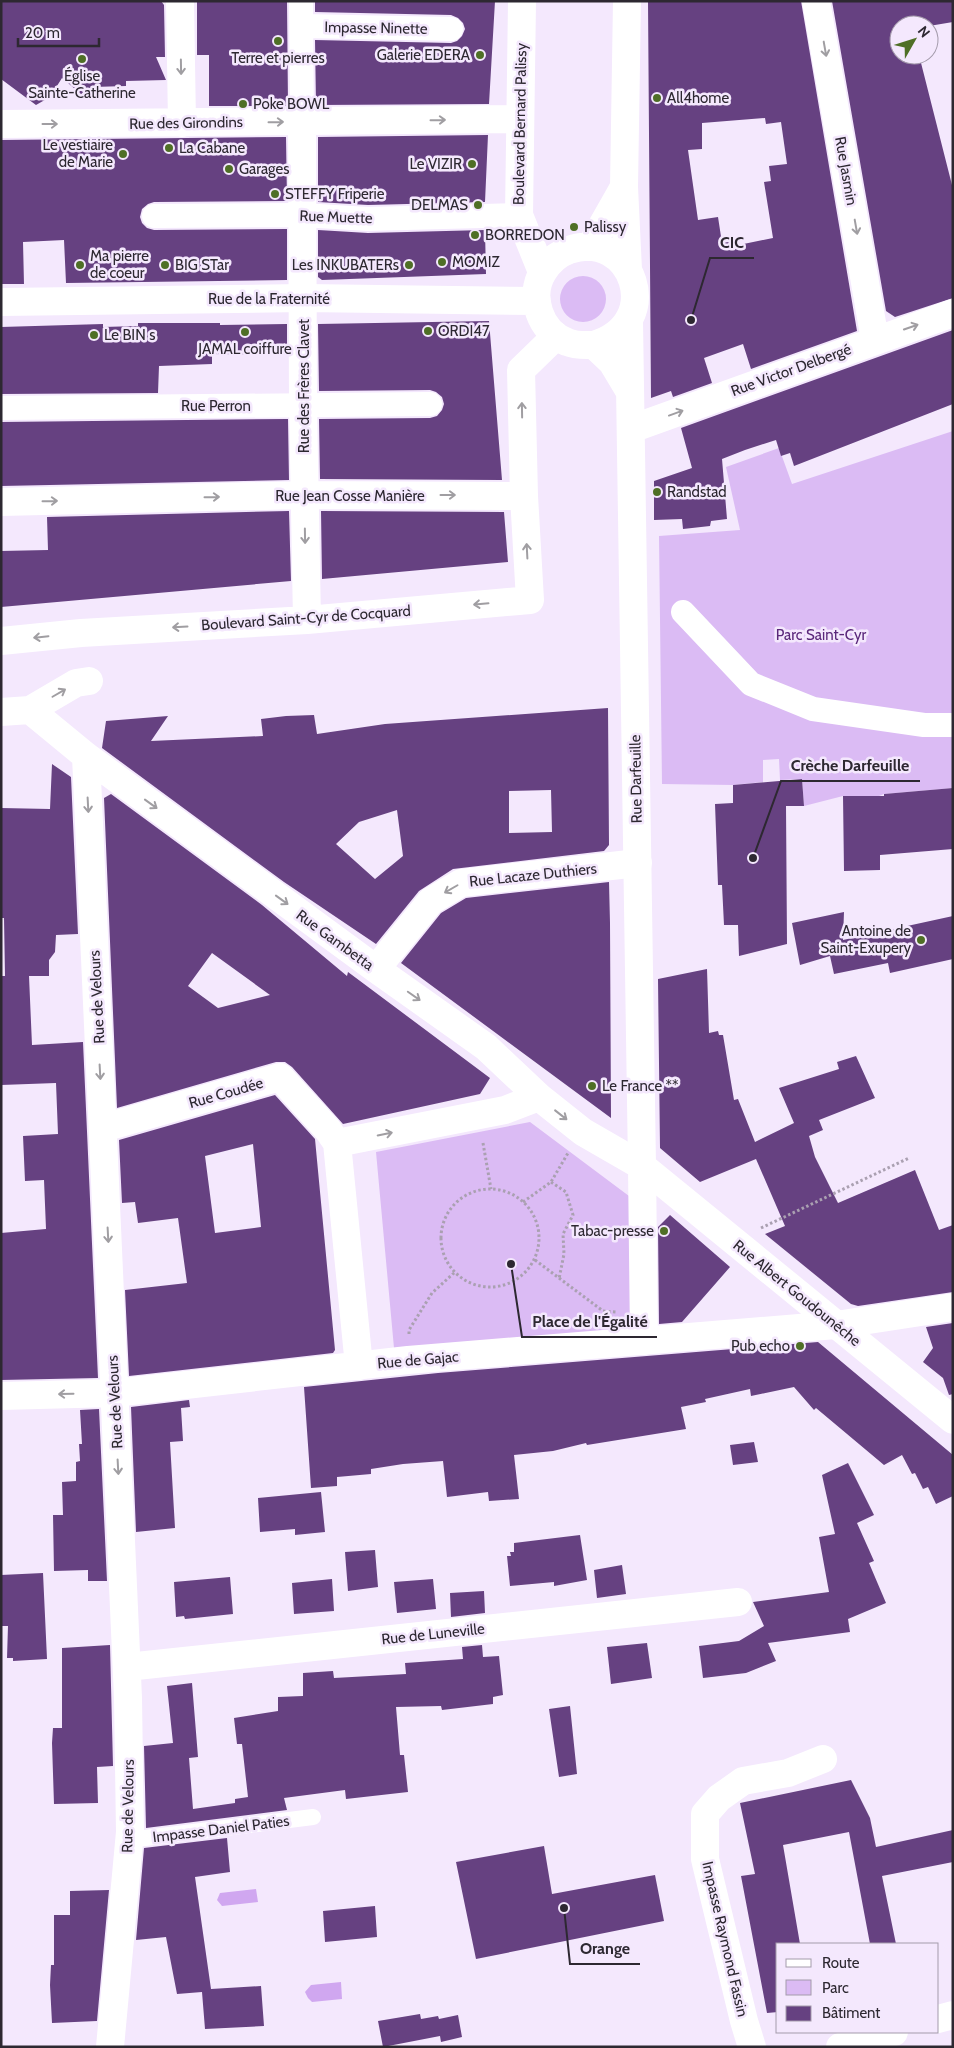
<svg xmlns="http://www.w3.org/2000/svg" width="954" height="2048" font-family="Cabin,sans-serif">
<rect width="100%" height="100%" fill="#f4e8fd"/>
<path fill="#dbbbf4" d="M560 299a23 23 0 1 1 46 0a23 23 0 1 1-46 0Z
M953 431V788L884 794 879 796H843L804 806 802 779 780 780 779 759 763 760V782L733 785 662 784 659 536 740 530 726 467 779 448 792 484Z
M530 1122 633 1199 637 1329 394 1348 376 1152Z"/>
<path fill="#d0a7f0" d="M256 1889 258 1902 222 1906 217 1900 220 1893Z
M341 1982 342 1999 312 2002 308 1998 305 1992 311 1985Z"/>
<path fill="#664181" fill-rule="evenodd" d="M1 1H161L164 5 165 57H156L166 80 126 81V86L93 87 81 94 62 78 50 97 36 105 1 79Z
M197 1H287L288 106H209V55H197Z
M315 1H495L489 104 316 105 315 40 451 43 457 41 462 36 465 29 463 23 458 18 451 15 315 12Z
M648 1H801L857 331 751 369 743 344 704 358 712 383 673 397 671 391 651 398ZM765 118 766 124 781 122 787 164 769 166 771 181 764 182 773 238 729 247V242L722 243 718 217 698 220 688 150 702 149V123Z
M832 1H953V22L929 26 899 25V55H919L953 189V298L895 317 886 311Z
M488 135 485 202 368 205 318 202V137Z
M286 137 287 201 154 202 148 204 142 209 140 217 142 223 147 228 154 230 287 229V280L66 283 64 240 23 242 24 284H1V140Z
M318 230 368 233 485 230 486 274 322 280 318 277Z
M489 321 502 480 320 479 319 419 430 418 437 416 442 410 444 404 442 397 436 392 430 390 319 391 318 324Z
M138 323H220V325L287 324V355L212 354V364L159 366 158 393 1 394V327L103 324V327L138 326Z
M953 330V404L794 466 790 453 781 456 776 440 745 450 722 459 727 519 711 521 710 526 683 529 682 519 654 520V481L692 468 681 428Z
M288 419 289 480 1 486V422Z
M289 511 291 581 1 607V551L48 550 47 517Z
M321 511 504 512 508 562 322 579Z
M608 708 609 845 604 851 453 869 419 891 376 944 284 882 102 748 106 721 168 716 151 741 263 736 261 719 286 716 314 715 317 734 385 724ZM551 790 552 832 509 833V791ZM397 810 403 856 375 879 336 844 359 822Z
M52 764 71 777 78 934 56 935 55 952 49 960V976H29L32 1045 83 1042 98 1378 1 1380V1233L46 1229 44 1180 25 1181 23 1136 58 1134 56 1083 1 1085V976H5L4 918H1V808L50 809Z
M802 779 804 806H786L787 944 739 956 738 925H724L722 885H718L715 804 733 803V785Z
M953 788V849L880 855V870L844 871 843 796H884V794Z
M111 794 262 905 347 976 348 972 490 1078 480 1094 343 1124 292 1067 285 1062H276L117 1108 104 798ZM212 953 270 995 218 1008 188 986Z
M609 882 610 923 611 1118 401 963 441 913 466 898Z
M844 912 843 940 953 916V959L890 973 888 963 834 974 830 956 800 965 792 923Z
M707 969 709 1033 718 1031 719 1035H723L734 1100 738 1099 755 1142 794 1123 779 1088 839 1069 837 1062 856 1056 875 1098 819 1120 823 1130 809 1136 815 1157 838 1203 915 1170 939 1230 953 1225V1292L858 1306 851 1304 765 1234 785 1226 756 1159 700 1182 660 1148 658 979Z
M275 1095 315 1139 335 1350 333 1353 129 1376 125 1290 187 1283 178 1218 138 1223 135 1202 122 1203 119 1140ZM253 1144 261 1227 215 1233 205 1156Z
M670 1215 730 1267 682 1322 659 1324 658 1227Z
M953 1323V1394L949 1395 943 1378 923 1362 933 1348 926 1327Z
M818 1342 953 1455V1496L936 1504 928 1487 923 1489 915 1473 912 1474 902 1455 884 1465 816 1408 814 1410 794 1387 751 1396 750 1389 705 1399 706 1402 681 1407 686 1429 587 1445 586 1443 553 1451 514 1455 519 1499 489 1501 488 1492 447 1497 443 1461 403 1464 371 1469V1474L337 1477V1486L311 1488 304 1387 438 1373Z
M189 1400 190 1407 181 1408 183 1441 170 1442 175 1528 136 1532 131 1407Z
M99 1409 107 1581H88V1570L54 1571 53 1515H63L62 1482 76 1481V1462L80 1461 79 1444H82L80 1410Z
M754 1442 758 1462 733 1465 730 1445Z
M848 1463 874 1515 857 1523 874 1561 869 1563 886 1603 848 1619 850 1632 768 1643 776 1661 746 1673 703 1678 699 1646 739 1641 764 1626 753 1602 829 1592 819 1537 835 1534 822 1475Z
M321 1492 325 1532 295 1535V1529L260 1532 258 1498Z
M580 1535 587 1580 554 1586V1582L510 1586 507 1556H511L510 1552H514V1543Z
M375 1550 378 1587 348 1591 345 1552Z
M622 1565 626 1594 597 1598 594 1570Z
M43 1573 47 1659 13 1661V1658H7L8 1626H1V1575Z
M230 1577 233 1614 185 1619 184 1616 176 1617 174 1582Z
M332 1579 334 1611 294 1614 292 1583Z
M433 1579 436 1609 397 1613 394 1582Z
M484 1591 485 1613 451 1617 450 1593Z
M647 1643 652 1678 611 1684 607 1647Z
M110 1645 113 1766 97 1767 98 1803 54 1804 52 1743 53 1728H62V1648Z
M482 1645 483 1657 499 1656 503 1695 493 1697V1704L442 1710 441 1706 396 1707 400 1755H404L408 1792 346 1799 345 1790 284 1798 287 1810 146 1828 144 1746 173 1743 167 1686 192 1683 198 1757 189 1758 193 1809 235 1803V1799L248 1797 242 1744H237L234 1718 278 1711V1697L303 1696V1673L333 1671 334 1678 406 1674 405 1663 463 1659 462 1647Z
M570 1706 577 1774 559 1777 549 1709Z
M851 1780 870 1818 876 1847 953 1830V1862L882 1876 896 1944H870L849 1832 783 1845 800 1944H778V2012L767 2013 741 1876 755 1874 740 1803Z
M227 1838 230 1872 195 1877 211 1989 261 1986 264 2026 205 2029 202 1992 177 1994 166 1937 136 1940 144 1848Z
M544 1846 552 1894 655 1875 664 1921 476 1959 456 1862Z
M109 1890 97 2021 52 2023 50 1985 51 1965H54V1915H70V1891Z
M375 1906 377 1937 325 1942 323 1911Z
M420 2014 421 2019 438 2016 439 2019 458 2015 462 2037 441 2042 440 2036 383 2047 378 2021Z"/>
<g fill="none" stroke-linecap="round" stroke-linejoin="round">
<path stroke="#aaa0b1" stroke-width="3" stroke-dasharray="2.5 2.5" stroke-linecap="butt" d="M483 1143 491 1189
M551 1182 566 1192 573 1215 563 1234 564 1254 559 1279
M441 1238a49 49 0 1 1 98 0a49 49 0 1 1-98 0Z
M523 1202 551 1182 568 1153
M761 1228 909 1158
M535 1260 603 1311 616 1312
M409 1334V1330L432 1293 455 1272"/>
<path stroke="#fff" stroke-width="16" d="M129 1840 313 1817"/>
<path stroke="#fff" stroke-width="24" d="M301 1 302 122
M302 26 451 29
M154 216 302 215 368 219 519 215
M1 408 430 404
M683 612 751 684 813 709 924 725H953"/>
<path stroke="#fff" stroke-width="28" d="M180 1 182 123
M522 1 519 215 542 272
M816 1 875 340
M302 122 303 406 307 620
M1 124 520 119
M631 429 953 313
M1 502 304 495 524 496 521 370 556 336
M1 641 81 633 307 620 530 600 524 496
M30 710 86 756 376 969 486 1047 539 1097 583 1132 642 1166 644 1341
M1 712 30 710 76 683 89 681
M86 756 128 1698 130 1832 110 2047
M376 969 431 901 461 883 638 863
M103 1128 280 1077 328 1130 337 1143 359 1366
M337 1143 505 1110 539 1097
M1 1396 114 1393 408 1360 836 1325 953 1307
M127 1667 738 1602
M938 2019 953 2015
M752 2047 744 2021 705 1859V1814L719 1798 743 1781 788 1773 823 1759
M840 2047 894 2032"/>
<path stroke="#fff" stroke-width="28" d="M627 1 624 187 628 270
M590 247 624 187
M1 302 304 298 537 301
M629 321 642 1166 953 1420
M594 345C667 323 632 228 569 250 558 254 549 262 543 272 528 296 540 332 567 342 576 346 585 345 594 345L612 362 630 392"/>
</g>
<defs><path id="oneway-shaft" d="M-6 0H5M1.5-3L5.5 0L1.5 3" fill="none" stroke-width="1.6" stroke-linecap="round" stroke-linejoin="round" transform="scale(1.25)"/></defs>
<g stroke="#a09ea2">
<use href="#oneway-shaft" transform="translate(825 49) rotate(80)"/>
<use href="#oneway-shaft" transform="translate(181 67) rotate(89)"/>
<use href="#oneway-shaft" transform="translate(438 120) rotate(-1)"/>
<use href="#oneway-shaft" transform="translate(276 122) rotate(-1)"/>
<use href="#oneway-shaft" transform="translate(50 124)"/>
<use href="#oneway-shaft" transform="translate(856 227) rotate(80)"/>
<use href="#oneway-shaft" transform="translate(911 327) rotate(-19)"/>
<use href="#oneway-shaft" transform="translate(522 410) rotate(-91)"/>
<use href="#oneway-shaft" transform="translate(676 413) rotate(-20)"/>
<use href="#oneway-shaft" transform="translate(448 495)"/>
<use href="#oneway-shaft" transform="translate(212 497) rotate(-1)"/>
<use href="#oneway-shaft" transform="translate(50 501) rotate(-1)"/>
<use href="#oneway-shaft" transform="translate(305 536) rotate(89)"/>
<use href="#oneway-shaft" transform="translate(527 551) rotate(-93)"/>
<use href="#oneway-shaft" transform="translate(481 604) rotate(175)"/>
<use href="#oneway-shaft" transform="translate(180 627) rotate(177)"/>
<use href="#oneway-shaft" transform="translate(41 637) rotate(174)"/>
<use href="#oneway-shaft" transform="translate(59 693) rotate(-30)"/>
<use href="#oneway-shaft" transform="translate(151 804) rotate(36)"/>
<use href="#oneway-shaft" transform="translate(88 805) rotate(87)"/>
<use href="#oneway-shaft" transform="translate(451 889) rotate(150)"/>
<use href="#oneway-shaft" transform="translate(282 900) rotate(36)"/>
<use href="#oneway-shaft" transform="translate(414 996) rotate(35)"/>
<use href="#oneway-shaft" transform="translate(100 1072) rotate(87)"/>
<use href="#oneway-shaft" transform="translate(561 1115) rotate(38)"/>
<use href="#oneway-shaft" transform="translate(385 1134) rotate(-11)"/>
<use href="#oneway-shaft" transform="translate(108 1235) rotate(87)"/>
<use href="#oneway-shaft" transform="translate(66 1394) rotate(179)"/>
<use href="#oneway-shaft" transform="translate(118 1467) rotate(87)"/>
</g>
<g fill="#4f6f26" stroke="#f4e8fd" stroke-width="2">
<circle cx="278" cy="41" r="5"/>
<circle cx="480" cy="55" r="5"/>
<circle cx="82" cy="59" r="5"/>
<circle cx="657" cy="98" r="5"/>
<circle cx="243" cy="104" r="5"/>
<circle cx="169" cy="148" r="5"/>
<circle cx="123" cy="154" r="5"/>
<circle cx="472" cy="164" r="5"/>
<circle cx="229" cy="169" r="5"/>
<circle cx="275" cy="194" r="5"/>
<circle cx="478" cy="205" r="5"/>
<circle cx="574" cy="227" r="5"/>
<circle cx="475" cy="235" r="5"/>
<circle cx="442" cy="262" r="5"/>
<circle cx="80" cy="265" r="5"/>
<circle cx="165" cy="265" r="5"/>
<circle cx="409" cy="265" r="5"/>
<circle cx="428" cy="331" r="5"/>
<circle cx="245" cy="332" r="5"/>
<circle cx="94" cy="335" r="5"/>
<circle cx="657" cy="492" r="5"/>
<circle cx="921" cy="940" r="5"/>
<circle cx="592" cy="1086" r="5"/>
<circle cx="664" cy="1231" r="5"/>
<circle cx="800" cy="1346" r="5"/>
</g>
<g text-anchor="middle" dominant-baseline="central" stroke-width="5" stroke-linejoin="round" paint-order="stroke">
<g font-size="15" fill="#2d2831" stroke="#f4e8fd">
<text transform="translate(376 28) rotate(1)">Impasse Ninette</text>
<text transform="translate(186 123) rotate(-1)">Rue des Girondins</text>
<text transform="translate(520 124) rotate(-89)">Boulevard Bernard Palissy</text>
<text transform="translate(846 171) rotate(80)">Rue Jasmin</text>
<text transform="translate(336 217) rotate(2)">Rue Muette</text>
<text x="269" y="299">Rue de la Fraternité</text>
<text transform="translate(791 370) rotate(-20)">Rue Victor Delbergé</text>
<text transform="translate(304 386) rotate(-90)">Rue des Frères Clavet</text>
<text x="216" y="406">Rue Perron</text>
<text x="350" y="496">Rue Jean Cosse Manière</text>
<text transform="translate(306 618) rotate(-4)">Boulevard Saint-Cyr de Cocquard</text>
<text transform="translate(636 779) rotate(-91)">Rue Darfeuille</text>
<text transform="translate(533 875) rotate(-6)">Rue Lacaze Duthiers</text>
<text transform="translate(335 940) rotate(36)">Rue Gambetta</text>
<text transform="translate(97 997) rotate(-93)">Rue de Velours</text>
<text transform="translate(226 1093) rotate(-16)">Rue Coudée</text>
<text transform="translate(797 1293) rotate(39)">Rue Albert Goudounêche</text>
<text transform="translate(418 1360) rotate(-5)">Rue de Gajac</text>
<text transform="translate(115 1402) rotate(-93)">Rue de Velours</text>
<text transform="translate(433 1634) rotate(-6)">Rue de Luneville</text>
<text transform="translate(128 1806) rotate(-89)">Rue de Velours</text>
<text transform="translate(221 1829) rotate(-7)">Impasse Daniel Paties</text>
<text transform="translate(725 1939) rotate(77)">Impasse Raymond Fassin</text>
</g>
<g font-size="15" fill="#2d2831" stroke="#f4e8fd" text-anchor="start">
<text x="470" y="55" text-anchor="end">Galerie EDERA</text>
<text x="278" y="58" text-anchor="middle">Terre et pierres</text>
<text x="82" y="76" text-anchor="middle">Église<tspan x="82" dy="17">Sainte-Catherine</tspan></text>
<text x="667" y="98">All4home</text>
<text x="253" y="104">Poke BOWL</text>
<text x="113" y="145" text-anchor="end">Le vestiaire<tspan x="113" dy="17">de Marie</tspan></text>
<text x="179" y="148">La Cabane</text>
<text x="462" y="164" text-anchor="end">Le VIZIR</text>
<text x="239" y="169">Garages</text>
<text x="285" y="194">STEFFY Friperie</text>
<text x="468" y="205" text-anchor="end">DELMAS</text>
<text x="584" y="227">Palissy</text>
<text x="485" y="235">BORREDON</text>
<text x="90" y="256">Ma pierre<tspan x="90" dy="17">de coeur</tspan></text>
<text x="452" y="262">MOMIZ</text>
<text x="175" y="265">BIG STar</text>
<text x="399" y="265" text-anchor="end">Les INKUBATERs</text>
<text x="438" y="331">ORDI47</text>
<text x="104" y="335">Le BIN s</text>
<text x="245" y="349" text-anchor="middle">JAMAL coiffure</text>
<text x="667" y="492">Randstad</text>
<text x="911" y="931" text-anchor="end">Antoine de<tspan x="911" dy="17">Saint-Exupery</tspan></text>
<text x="602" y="1086">Le France **</text>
<text x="654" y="1231" text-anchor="end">Tabac-presse</text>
<text x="790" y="1346" text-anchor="end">Pub echo</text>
</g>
<g font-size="15" fill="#5a277a" stroke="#f4e8fd">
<text x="821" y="635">Parc Saint-Cyr</text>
</g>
</g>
<path fill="none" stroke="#2d2831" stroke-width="2" d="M691 320L710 258H754M753 858L781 781H920M511 1264L522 1337H657M564 1908L570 1964H640"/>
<g fill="#2d2831" stroke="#f4e8fd" stroke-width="2">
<circle cx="691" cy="320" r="5"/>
<circle cx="753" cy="858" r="5"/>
<circle cx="511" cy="1264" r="5"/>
<circle cx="564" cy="1908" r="5"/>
</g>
<g font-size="16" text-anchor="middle" font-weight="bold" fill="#2d2831" stroke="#f4e8fd" stroke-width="5" stroke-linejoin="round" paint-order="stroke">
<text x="732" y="248">CIC</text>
<text x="850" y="771">Crèche Darfeuille</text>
<text x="590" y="1327">Place de l'Égalité</text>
<text x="605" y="1954">Orange</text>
</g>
<rect width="954" height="2048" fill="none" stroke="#2d2831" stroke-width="5"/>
<rect x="776" y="1943" width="162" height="90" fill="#f4e8fd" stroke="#a49bab"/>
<rect x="786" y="1959" width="25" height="8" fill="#ffffff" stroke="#a49bab"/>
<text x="822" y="1968" font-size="15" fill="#2d2831">Route</text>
<rect x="786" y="1980" width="25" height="15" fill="#dbbbf4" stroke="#a49bab"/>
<text x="822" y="1993" font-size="15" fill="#2d2831">Parc</text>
<rect x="786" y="2006" width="25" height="15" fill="#664181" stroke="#a49bab"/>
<text x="822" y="2018" font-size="15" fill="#2d2831">Bâtiment</text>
<g transform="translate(914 40) rotate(51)"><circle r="24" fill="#f4e8fd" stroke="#a49bab"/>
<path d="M0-4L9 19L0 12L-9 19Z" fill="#4f6f26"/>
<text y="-8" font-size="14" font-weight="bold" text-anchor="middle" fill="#2d2831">N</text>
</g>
<path d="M18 38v8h81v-8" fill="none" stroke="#2d2831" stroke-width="2.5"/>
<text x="25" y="38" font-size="15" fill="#2d2831" stroke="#f4e8fd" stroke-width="4" paint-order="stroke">20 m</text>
</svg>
